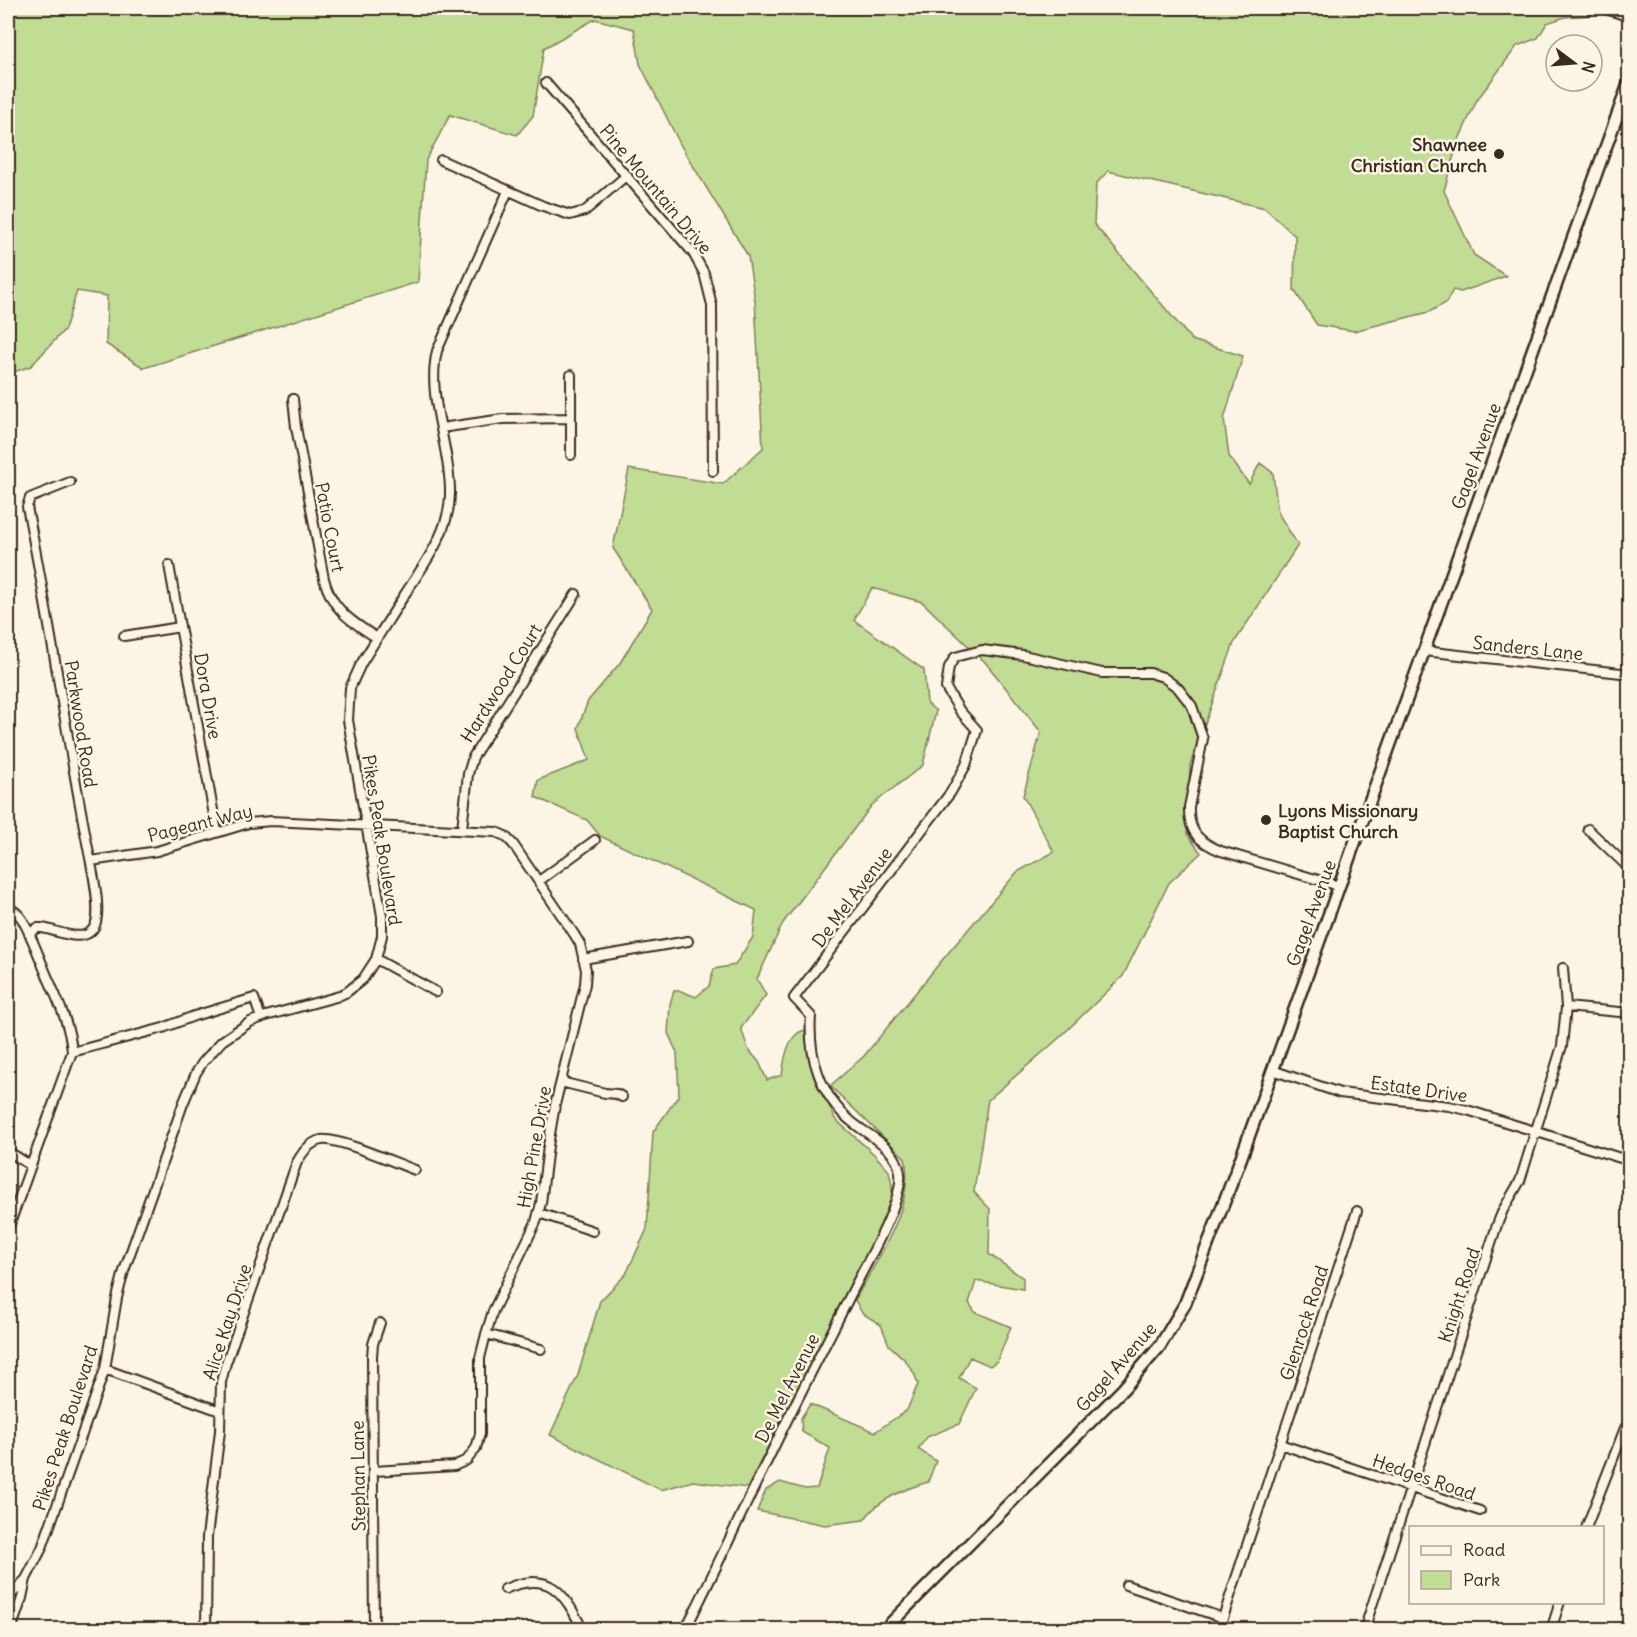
<svg xmlns="http://www.w3.org/2000/svg" width="1637" height="1637" font-family="Delius,sans-serif">
<rect width="100%" height="100%" fill="#fcf5e5"/>
<filter id="ink" filterUnits="userSpaceOnUse"><feTurbulence type="fractalNoise" baseFrequency=".0167" numOctaves="2"/><feDisplacementMap in="SourceGraphic" scale="12" xChannelSelector="R" yChannelSelector="G"/><feConvolveMatrix kernelMatrix="1 2 1 2 8 2 1 2 1" color-interpolation-filters="sRGB"/></filter>
<g filter="url(#ink)">
<path fill="#c1dc93" stroke="#7e8358" stroke-width="1.5" d="M8 8H1594L1592 15 1565 17 1547 23 1538 38 1517 46 1477 100 1457 144 1444 191 1474 255 1506 276 1461 292 1453 290 1446 303 1429 312 1354 331 1317 325 1294 290 1295 236 1265 208 1108 171 1096 184 1094 224 1192 340 1243 356 1224 419 1229 456 1249 484 1260 463 1273 473 1278 513 1298 545 1234 643 1190 765 1187 834 1201 853 1169 883 1123 976 1058 1039 988 1100 974 1192 990 1209 989 1254 1023 1278V1289L976 1281 969 1303 975 1312 1011 1327 997 1361 990 1366 970 1357 959 1378 976 1388 959 1424 927 1437 918 1449 936 1461 928 1482C905 1489 878 1499 864 1520L825 1525 757 1511 766 1490 780 1482 805 1489 817 1488 830 1448 802 1432 801 1418 810 1404 875 1432 907 1410 918 1384 914 1373 905 1360 889 1345 881 1325 862 1313 855 1300C878 1257 915 1207 905 1158L830 1086 864 1056 943 959 1017 872 1054 852 1023 796 1041 732 985 662 922 602 872 588 854 620 924 670 927 703 936 711 923 765 872 805 783 923 757 979 766 995 741 1028 748 1049 759 1062 767 1080 782 1075C784 1060 788 1031 807 1030L810 1061 835 1119 875 1155 889 1171 892 1185V1202L880 1229 747 1488 693 1481 661 1490 550 1435 578 1375 600 1301 626 1274 647 1229 653 1132 679 1095 677 1053 668 1033 670 1004 674 991H681L696 997 709 986 714 969 735 965 753 937 756 910 600 836 587 820 535 797 538 780 589 760 578 728 588 701 620 663 652 609 613 548 629 469 723 484 763 448 755 301 748 256 681 146 640 64 634 29 595 19 544 48 533 116 517 135 450 115 426 160 418 282 144 368 106 344 107 296 77 291 65 329 31 366 8 374Z"/>
<g fill="none" stroke-linecap="round" stroke-linejoin="round">
<g stroke="#3b2a1e" stroke-width="12">
<path id="street" d="M1603 8 1630 17
M546 83 693 253 704 273 712 305 713 471
M441 160 543 206 570 215 585 211 627 175
M293 399 296 427 324 579C332 610 352 622 377 638
M441 428 503 419 571 418
M571 455V375
M169 565 217 832
M124 636 180 627
M1424 651 1630 674
M462 829 468 774 473 757 576 594
M1588 829 1630 869
M91 861 157 851 249 823 271 821 496 832 505 836 513 844 574 934 580 944 586 970 585 984 555 1105 548 1146 541 1203 536 1222 493 1311 486 1334 480 1358V1434L476 1448 467 1460 454 1466 374 1471
M539 881 595 840
M8 907C14 910 18 913 22 919 31 935 38 954 45 971 56 997 70 1023 72 1052L8 1229
M29 934 37 928H42C57 930 82 944 93 929 104 915 91 865 88 848 66 735 50 620 27 507L30 498 70 482
M376 959 436 992
M583 959 688 941
M1566 1007 1630 1013
M72 1052 163 1028 194 1016 254 998 261 1018
M1272 1070 1340 1093 1449 1106 1467 1110 1630 1161
M561 1082 605 1093 617 1094 622 1097
M8 1151 31 1166
M539 1213 593 1231
M486 1334 541 1349
M105 1369 220 1411
M1280 1444 1480 1511
M1586 1528 1625 1428
M1126 1585 1223 1618
M505 1589C550 1569 564 1593 583 1630
M8 1604 12 1594 25 1580
M11 1630 22 1598 26 1579 42 1548 105 1369 117 1298 124 1271 183 1104 196 1073 203 1062 222 1041 250 1022 266 1016 336 997 347 992 363 979 376 959 382 936V916L348 720 350 688 361 664C375 641 390 618 405 594 425 563 451 530 450 491 450 445 426 397 437 351L508 191
M206 1630 207 1537 220 1431 221 1382 226 1363 297 1162C303 1152 309 1143 321 1140 337 1137 396 1163 415 1170
M374 1630 372 1356 373 1344 380 1323
M685 1630C716 1570 743 1509 773 1449 798 1397 825 1346 851 1294 864 1267 904 1201 900 1173 897 1147 870 1137 852 1122 820 1096 808 1055 811 1016L794 998 951 792 966 765 977 730 960 711 946 688 949 667 955 657 982 650 1023 655 1102 673H1150L1163 677 1178 688 1192 706 1203 739 1189 807C1188 832 1199 842 1221 851L1339 886
M1219 1630 1357 1211
M1364 1630 1497 1225 1503 1210 1520 1181 1562 1046 1566 1007 1563 968
M1551 1630 1560 1602"/>
</g>
<g stroke="#3b2a1e" stroke-width="15">
<path id="secondary" d="M884 1630 1123 1389 1160 1346 1185 1304 1241 1158 1630 80"/>
</g>
<use href="#street" stroke="#fcf5e5" stroke-width="8"/>
<use href="#secondary" stroke="#fcf5e5" stroke-width="10"/>
</g>
</g>
<g fill="#3b2a1e" stroke="#fcf5e5" stroke-width="2">
<circle cx="1499" cy="154" r="6"/>
<circle cx="1266" cy="820" r="6"/>
</g>
<g text-anchor="middle" dominant-baseline="central" stroke-width="5" stroke-linejoin="round" paint-order="stroke">
<g font-size="18" font-weight="bold" fill="#3b2a1e" stroke="#fcf5e5" text-anchor="end">
<text x="1487" y="144">Shawnee<tspan x="1487" dy="21">Christian Church</tspan></text>
<text x="1278" y="810" text-anchor="start">Lyons Missionary<tspan x="1278" dy="21">Baptist Church</tspan></text>
</g>
<g font-size="18" fill="#3b2a1e" stroke="#fcf5e5">
<text transform="translate(656 189) rotate(50)">Pine Mountain Drive</text>
<text transform="translate(1476 456) rotate(-70)">Gagel Avenue</text>
<text transform="translate(330 527) rotate(79)">Patio Court</text>
<text transform="translate(1528 648) rotate(6)">Sanders Lane</text>
<text transform="translate(501 683) rotate(-58)">Hardwood Court</text>
<text transform="translate(208 696) rotate(80)">Dora Drive</text>
<text transform="translate(81 724) rotate(81)">Parkwood Road</text>
<text transform="translate(200 823) rotate(-14)">Pageant Way</text>
<text transform="translate(382 840) rotate(81)">Pikes Peak Boulevard</text>
<text transform="translate(852 897) rotate(-53)">De Mel Avenue</text>
<text transform="translate(1311 913) rotate(-70)">Gagel Avenue</text>
<text transform="translate(1419 1089) rotate(8)">Estate Drive</text>
<text transform="translate(534 1147) rotate(-80)">High Pine Drive</text>
<text transform="translate(1459 1295) rotate(-72)">Knight Road</text>
<text transform="translate(227 1322) rotate(-72)">Alice Kay Drive</text>
<text transform="translate(1304 1323) rotate(-72)">Glenrock Road</text>
<text transform="translate(1116 1367) rotate(-49)">Gagel Avenue</text>
<text transform="translate(787 1388) rotate(-63)">De Mel Avenue</text>
<text transform="translate(65 1428) rotate(-72)">Pikes Peak Boulevard</text>
<text transform="translate(358 1476) rotate(-91)">Stephan Lane</text>
<text transform="translate(1424 1477) rotate(19)">Hedges Road</text>
</g>
</g>
<rect width="1637" height="1637" fill="none" stroke="#fcf5e5" stroke-width="30"/>
<rect x="15" y="15" width="1607" height="1607" fill="none" stroke="#3b2a1e" stroke-width="2" filter="url(#ink)"/>
<rect x="1409" y="1526" width="195" height="78" fill="#fcf5e5" stroke="#afa495" stroke-width="1.5"/>
<rect x="1421" y="1546" width="30" height="9" fill="#fcf5e5" stroke="#afa495" stroke-width="1.5"/>
<text x="1463" y="1556" font-size="18" fill="#3b2a1e">Road</text>
<rect x="1421" y="1571" width="30" height="18" fill="#c1dc93" stroke="#afa495" stroke-width="1.5"/>
<text x="1463" y="1586" font-size="18" fill="#3b2a1e">Park</text>
<g transform="translate(1574 63) rotate(106)"><circle r="28" fill="#fcf5e5" stroke="#afa495" stroke-width="1.5"/>
<path d="M0-4.5L10 22L0 15L-10 22Z" fill="#3b2a1e"/>
<text y="-9" font-size="16" font-weight="bold" text-anchor="middle" fill="#3b2a1e">N</text>
</g>
</svg>
